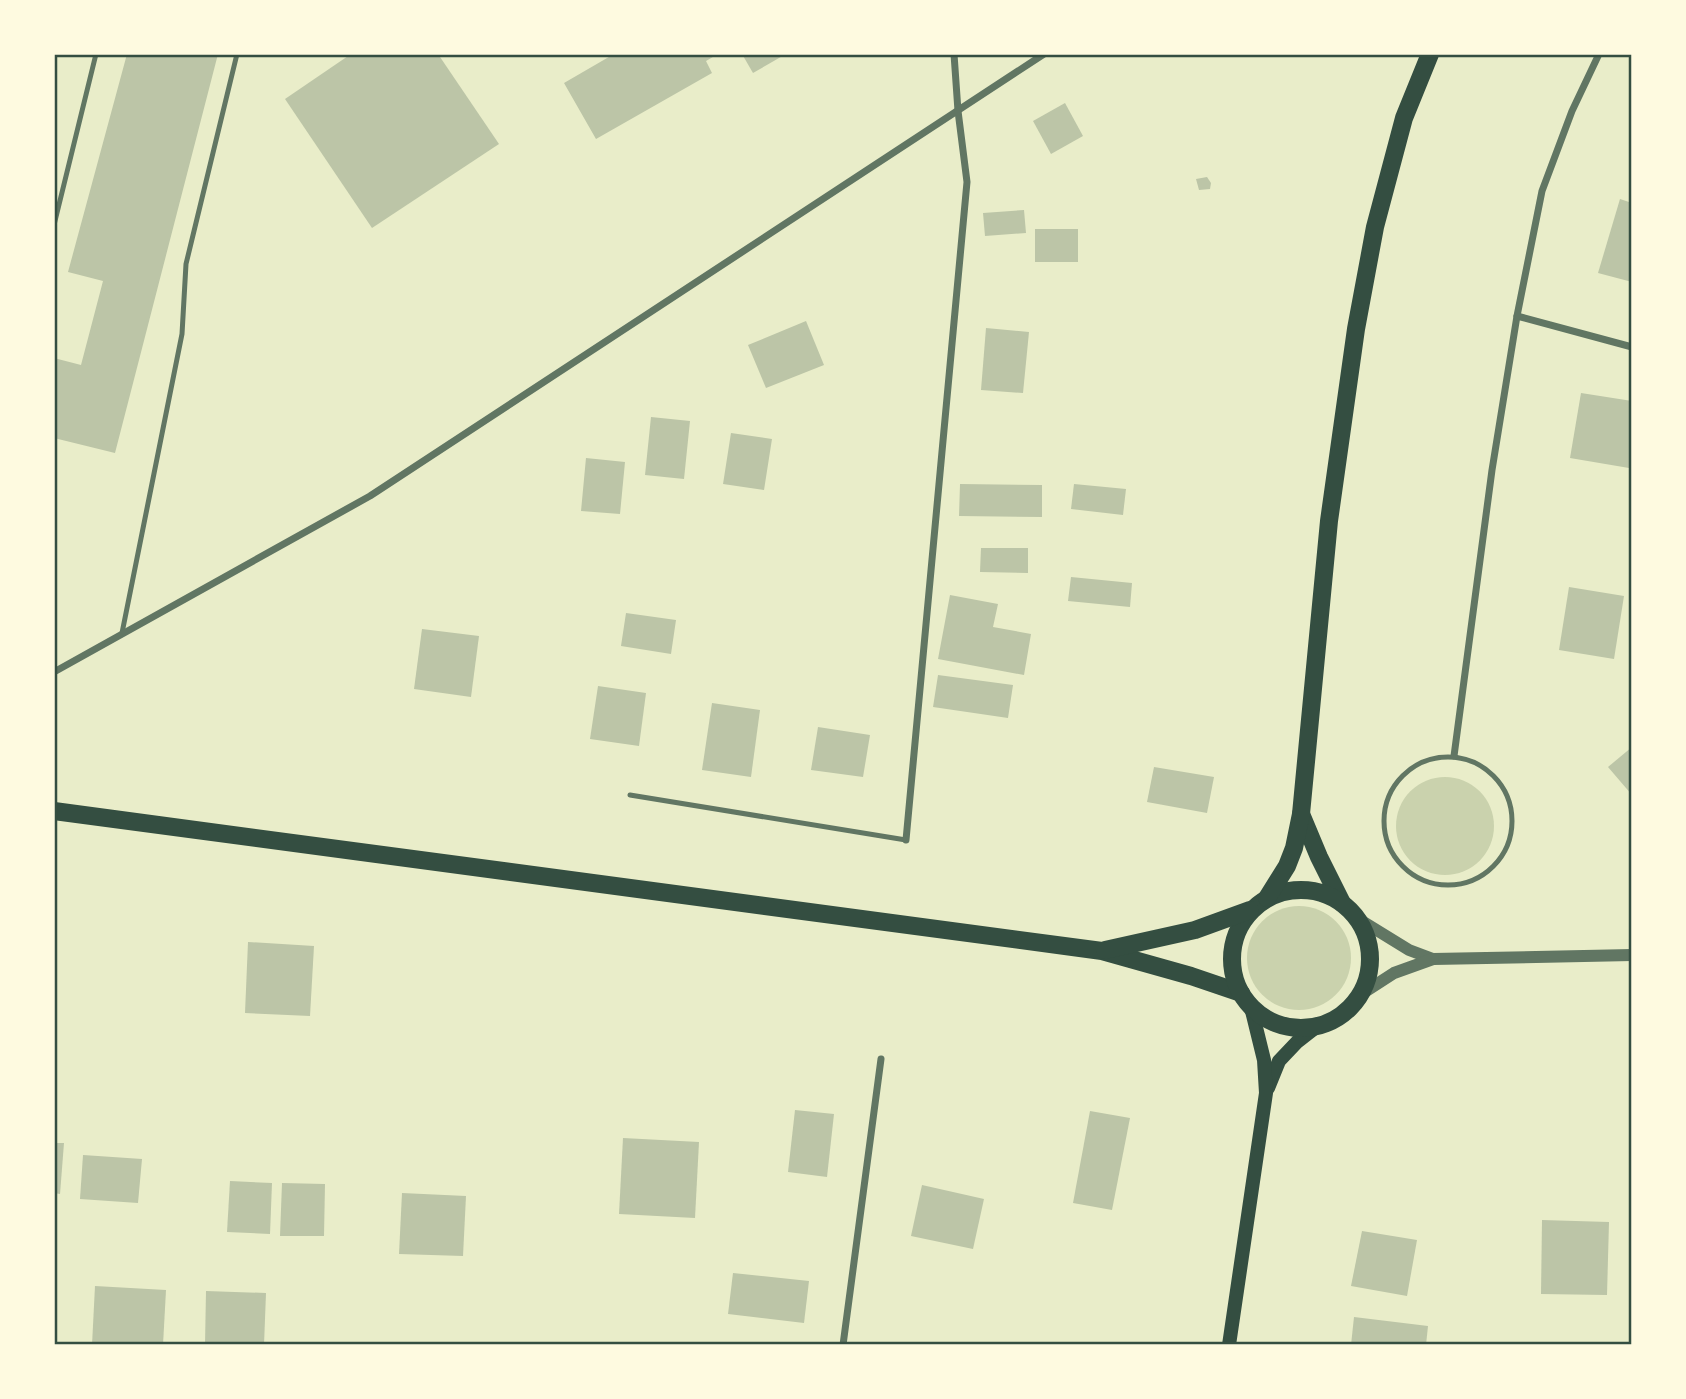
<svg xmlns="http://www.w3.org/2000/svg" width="1686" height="1399" viewBox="0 0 1686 1399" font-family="'IBM Plex Sans',sans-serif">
  <rect width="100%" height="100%" fill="#e9edc9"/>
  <g fill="#cad2ad">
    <circle cx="1445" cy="826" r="49"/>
    <circle cx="1299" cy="958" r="52"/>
  </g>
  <g fill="#bcc5a7">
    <path d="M 127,54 L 218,54 L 115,453 L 54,438 L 54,358 L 81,365 L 103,281 L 68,272 Z"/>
    <path d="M 351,54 L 438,54 L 499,144 L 372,228 L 285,99 Z"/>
    <path d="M 614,54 L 718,54 L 706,61 L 712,73 L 596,139 L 564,83 Z"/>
    <path d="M 742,54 L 786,54 L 753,73 Z"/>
    <path d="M 1065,103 L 1083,136 L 1051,154 L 1033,121 Z"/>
    <path d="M 1207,177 L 1211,183 L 1210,189 L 1199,190 L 1196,179 Z"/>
    <path d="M 1620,199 L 1632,203 L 1632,282 L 1598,273 Z"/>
    <path d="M 1024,210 L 1026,233 L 985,236 L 983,213 Z"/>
    <rect x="1035" y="229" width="43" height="33"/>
    <path d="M 806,321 L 824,365 L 766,388 L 748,345 Z"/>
    <path d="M 986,328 L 1029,332 L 1023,393 L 981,390 Z"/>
    <path d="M 1581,393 L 1632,401 L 1632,453 L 1629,468 L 1570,458 Z"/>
    <path d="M 651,417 L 690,421 L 684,479 L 645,475 Z"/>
    <path d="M 731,433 L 772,439 L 764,490 L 723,484 Z"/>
    <path d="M 586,458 L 625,462 L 620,514 L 581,511 Z"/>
    <path d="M 960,484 L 1042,485 L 1042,517 L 959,516 Z"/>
    <path d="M 1074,484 L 1126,489 L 1123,515 L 1071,509 Z"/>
    <path d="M 981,548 L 1028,548 L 1028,573 L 980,572 Z"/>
    <path d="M 1071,577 L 1132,583 L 1130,607 L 1068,601 Z"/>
    <path d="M 1569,587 L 1624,596 L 1614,659 L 1559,650 Z"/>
    <path d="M 950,595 L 998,604 L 993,627 L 1031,634 L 1024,675 L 938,659 Z"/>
    <path d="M 626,613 L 676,620 L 671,654 L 621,646 Z"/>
    <path d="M 422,629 L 479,636 L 471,697 L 414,689 Z"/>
    <path d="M 938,675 L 1013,685 L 1008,718 L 933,707 Z"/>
    <path d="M 598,686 L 646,693 L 639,746 L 590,739 Z"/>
    <path d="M 712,703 L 760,710 L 751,777 L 702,770 Z"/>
    <path d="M 818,727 L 870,735 L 863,777 L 811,770 Z"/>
    <path d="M 1632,747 L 1632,795 L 1608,767 Z"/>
    <path d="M 1154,767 L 1214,777 L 1207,813 L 1147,802 Z"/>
    <path d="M 248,942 L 314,946 L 310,1016 L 245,1013 Z"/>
    <path d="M 795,1110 L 834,1114 L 827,1177 L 788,1172 Z"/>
    <path d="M 1090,1111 L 1130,1118 L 1112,1210 L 1073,1203 Z"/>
    <path d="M 623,1138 L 699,1142 L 695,1218 L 619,1214 Z"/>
    <path d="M 54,1143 L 64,1143 L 60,1194 L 54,1193 Z"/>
    <path d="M 83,1155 L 142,1159 L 138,1203 L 80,1199 Z"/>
    <path d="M 230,1181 L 272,1183 L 270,1234 L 227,1232 Z"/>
    <path d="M 282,1183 L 325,1184 L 324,1236 L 280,1236 Z"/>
    <path d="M 922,1185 L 984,1199 L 973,1249 L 911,1236 Z"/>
    <path d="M 402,1193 L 466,1196 L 463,1256 L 399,1254 Z"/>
    <path d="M 1542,1220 L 1609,1222 L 1607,1295 L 1541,1294 Z"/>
    <path d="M 1362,1231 L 1417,1240 L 1407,1296 L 1351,1286 Z"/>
    <path d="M 733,1273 L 809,1281 L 804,1323 L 728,1314 Z"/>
    <path d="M 95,1286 L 166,1290 L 163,1345 L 92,1345 Z"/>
    <path d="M 206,1291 L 266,1293 L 264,1345 L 205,1345 Z"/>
    <path d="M 1354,1317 L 1428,1326 L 1426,1345 L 1351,1345 Z"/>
  </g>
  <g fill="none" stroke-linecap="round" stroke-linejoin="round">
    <g stroke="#617663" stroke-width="5">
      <path d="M 54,225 L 96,54"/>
      <path d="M 122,633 L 182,334 L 186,264 L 237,54"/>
      <circle cx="1448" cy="821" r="64"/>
      <path d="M 630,795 L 906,840"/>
    </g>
    <g stroke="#617663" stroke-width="7">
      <path d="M 1517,316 L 1632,347"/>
      <path d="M 54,672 L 370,496 L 1044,54"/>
      <path d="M 1454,756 L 1492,470 L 1517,316 L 1542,191 L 1572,111 L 1599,54"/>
      <path d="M 906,840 L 967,182 L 958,111 L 954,54"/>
      <path d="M 843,1345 L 881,1059"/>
    </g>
    <g stroke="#617663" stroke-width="12">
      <path d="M 1357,918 L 1409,950 L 1433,959 L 1632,955"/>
      <path d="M 1360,995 L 1394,973 L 1433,959"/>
    </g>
    <g stroke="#344e41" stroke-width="14">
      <path d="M 1268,1088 L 1279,1061 L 1297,1042 L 1320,1024"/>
      <path d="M 1229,1345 L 1266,1093 L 1264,1060 L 1251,1007"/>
    </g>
    <g stroke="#344e41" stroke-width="18">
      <path d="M 54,811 L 1102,951 L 1191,976 L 1241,993"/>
      <path d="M 1301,814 L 1319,857 L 1342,903"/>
      <circle cx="1301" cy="959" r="69"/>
      <path d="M 1267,898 L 1287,866 L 1294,848 L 1301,814 L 1329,521 L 1356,329 L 1375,227 L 1404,118 L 1430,54"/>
      <path d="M 1105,950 L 1195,930 L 1250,910"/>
    </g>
  </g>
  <rect width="1686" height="1399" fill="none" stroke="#fefae0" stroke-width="112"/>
  <rect x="56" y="56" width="1574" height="1287" fill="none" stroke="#344e41" stroke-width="2.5"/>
</svg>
